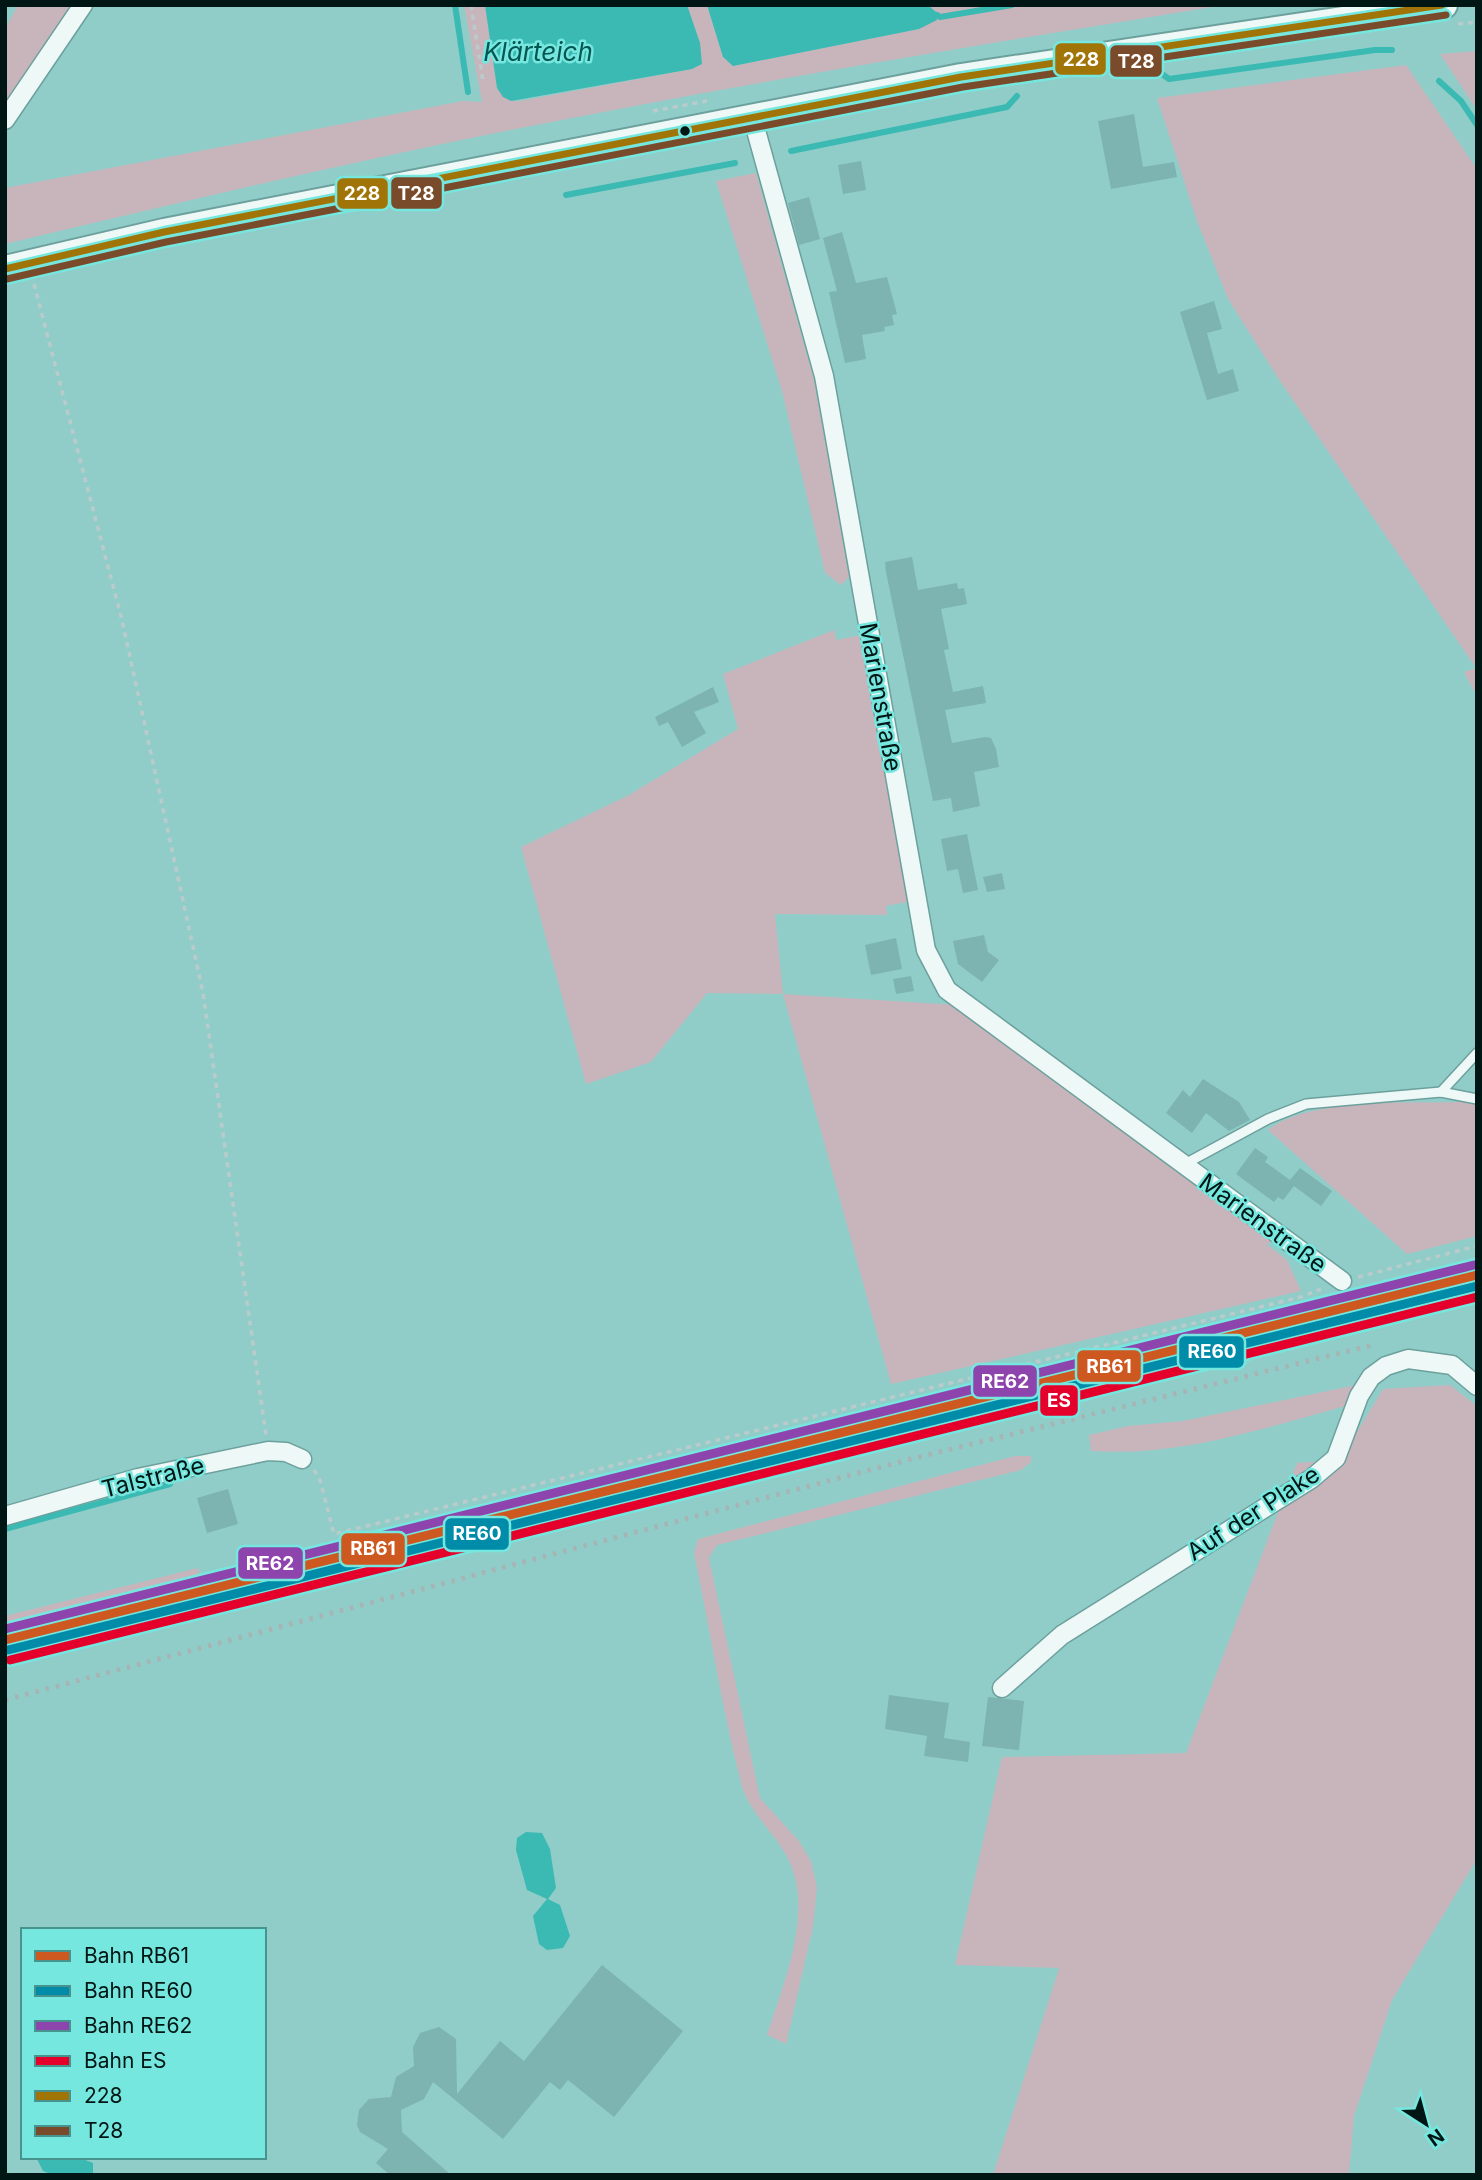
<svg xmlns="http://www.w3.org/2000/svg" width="1482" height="2180" viewBox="0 0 1482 2180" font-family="Inter,sans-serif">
  <rect width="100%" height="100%" fill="#90cdc9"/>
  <g fill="#c8b5bb">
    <path d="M 18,5 L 73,5 L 5,109 L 5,29 Z"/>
    <path d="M 464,5 L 485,5 L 497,88 L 511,101 L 520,101 L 692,69 L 700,43 L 687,5 L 707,5 L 723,57 L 733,66 L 919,29 L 931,10 L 928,5 L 1225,5 C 984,44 744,83 505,131 C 338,165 171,204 5,244 L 5,188 L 463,101 L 482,102 Z"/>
    <path d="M 1477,51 L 1477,110 L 1440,54 Z"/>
    <path d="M 1406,65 L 1477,169 L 1477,697 L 1464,672 L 1476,668 L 1280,381 L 1228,299 L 1197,221 L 1157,98 Z"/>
    <path d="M 756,173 L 814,380 L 849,577 L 841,585 L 825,573 L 782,391 L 716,181 Z"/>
    <path d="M 834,630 L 836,640 L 862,635 L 912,901 L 886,906 L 887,915 L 775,914 L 783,994 L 957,1005 L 1278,1241 L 1266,1244 L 1287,1260 L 1301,1291 L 891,1384 L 783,994 L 707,993 L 651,1062 L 586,1084 L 521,847 L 629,795 L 738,729 L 723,674 Z"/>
    <path d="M 1465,1102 L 1477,1104 L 1477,1236 L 1407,1254 L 1268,1130 C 1307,1097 1415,1103 1465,1102 Z"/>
    <path d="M 1356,1385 L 1349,1405 C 1265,1428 1178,1457 1091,1451 L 1089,1435 L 1128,1426 L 1183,1421 Z"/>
    <path d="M 1450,1385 L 1477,1406 L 1477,1859 L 1392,2000 L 1354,2116 L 1349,2175 L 993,2175 L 1059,1968 L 955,1965 L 1002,1757 L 1186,1753 L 1297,1463 L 1340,1460 L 1383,1389 Z"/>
    <path d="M 1015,1456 L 1031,1456 L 1031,1462 L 1021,1470 L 717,1545 L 709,1558 L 760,1798 L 799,1841 L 811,1861 L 817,1887 L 813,1927 L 786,2044 L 767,2035 C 784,1982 816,1908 786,1855 C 773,1831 748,1811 741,1783 C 722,1708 710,1630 694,1553 L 698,1539 Z"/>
    <path d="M 198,1568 L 201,1580 L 5,1629 L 5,1616 Z"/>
  </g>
  <g fill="#3bb9b3">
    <path d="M 485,5 L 687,5 L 700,43 L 702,64 L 692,69 L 511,101 L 503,97 L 497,88 Z"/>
    <path d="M 707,5 L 928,5 L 936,12 L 937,20 L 919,29 L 733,66 L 723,57 Z"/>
    <path d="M 526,1832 L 542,1833 L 550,1849 L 556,1888 L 548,1899 L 560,1905 L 570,1936 L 563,1948 L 547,1950 L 539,1944 L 533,1916 L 547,1899 L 527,1890 L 516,1850 L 517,1838 Z"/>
    <path d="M 36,2157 L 78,2157 L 93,2163 L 93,2175 L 53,2175 L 43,2171 Z"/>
  </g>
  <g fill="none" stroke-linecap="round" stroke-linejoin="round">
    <g stroke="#3bb9b3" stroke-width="6">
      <path d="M 455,5 L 468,92"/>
      <path d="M 937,15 L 940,17 L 1012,5"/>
      <path d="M 1162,74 L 1169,79 L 1375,50 L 1392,50"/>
      <path d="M 1439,81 L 1461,101 L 1477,125"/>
      <path d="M 791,151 L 1007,107 L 1017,96"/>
      <path d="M 566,195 L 735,163"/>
      <path d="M 5,1529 L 170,1484"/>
    </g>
  </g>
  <g fill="#7db3b0">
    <path d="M 1134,114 L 1143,167 L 1174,162 L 1177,177 L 1111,189 L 1098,121 Z"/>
    <path d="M 861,161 L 866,190 L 843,194 L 838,165 Z"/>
    <path d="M 809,197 L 820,239 L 799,245 L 788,203 Z"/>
    <path d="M 842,232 L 856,283 L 887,277 L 897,314 L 892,315 L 894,325 L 884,327 L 885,331 L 862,335 L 866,359 L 845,363 L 829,292 L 837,291 L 823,238 Z"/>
    <path d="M 1214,301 L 1222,329 L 1207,333 L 1218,374 L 1233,369 L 1239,391 L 1207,400 L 1180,312 Z"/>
    <path d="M 912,557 L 918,590 L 957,583 L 958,589 L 964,588 L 967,604 L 941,609 L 949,649 L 944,650 L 953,692 L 983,686 L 986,703 L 945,710 L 952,743 L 985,737 L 991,738 L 996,749 L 999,767 L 974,772 L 980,806 L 953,812 L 951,798 L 933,801 L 886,572 L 885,562 Z"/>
    <path d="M 713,687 L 719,702 L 694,712 L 706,733 L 682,747 L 668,722 L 659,726 L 655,717 Z"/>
    <path d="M 967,834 L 978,890 L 963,893 L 958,869 L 947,871 L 941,839 Z"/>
    <path d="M 1002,873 L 1005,889 L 987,892 L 983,877 Z"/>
    <path d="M 984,935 L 988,952 L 999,960 L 982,982 L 958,964 L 953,941 Z"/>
    <path d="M 896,938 L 902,969 L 871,975 L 865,945 Z"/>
    <path d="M 911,976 L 914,991 L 896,994 L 893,979 Z"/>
    <path d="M 1203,1079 L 1239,1102 L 1250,1120 L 1229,1131 L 1206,1113 L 1192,1133 L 1166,1113 L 1183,1090 L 1190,1097 Z"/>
    <path d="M 1255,1148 L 1268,1157 L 1265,1162 L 1290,1180 L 1300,1168 L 1332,1191 L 1321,1206 L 1294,1186 L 1283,1200 L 1278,1197 L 1274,1202 L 1236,1174 Z"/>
    <path d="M 228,1489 L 238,1524 L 207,1533 L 197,1498 Z"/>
    <path d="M 889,1695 L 949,1703 L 944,1738 L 970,1742 L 968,1762 L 924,1756 L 927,1736 L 885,1729 Z"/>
    <path d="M 988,1697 L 1024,1701 L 1019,1750 L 982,1746 Z"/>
    <path d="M 602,1965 L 683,2031 L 614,2117 L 568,2080 L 560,2090 L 550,2082 L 503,2139 L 433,2082 L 424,2099 L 401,2110 L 402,2132 L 451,2175 L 390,2175 L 376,2163 L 388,2149 L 360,2132 L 357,2125 L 359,2110 L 369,2099 L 391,2097 L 396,2077 L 414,2066 L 413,2047 L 420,2033 L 439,2027 L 456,2039 L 457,2094 L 500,2041 L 524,2061 Z"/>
  </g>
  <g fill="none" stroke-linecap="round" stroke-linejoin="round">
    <g stroke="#6ca09d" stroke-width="12">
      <g id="lane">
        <path d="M 1441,1092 L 1477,1053"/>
        <path d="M 1183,1165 L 1268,1119 L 1306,1104 L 1441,1092 L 1477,1099"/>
      </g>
    </g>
    <g stroke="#6ca09d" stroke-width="21">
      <g id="street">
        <path d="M 752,116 L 824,376 L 926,950 L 947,990 L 1342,1281"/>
        <path d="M 5,120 L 83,5"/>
        <path d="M 5,1516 L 138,1478 L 268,1451 L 286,1452 L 302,1459"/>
        <path d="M 1002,1688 L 1062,1635 L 1311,1479 L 1336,1458 L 1359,1396 L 1371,1377 L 1386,1366 L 1408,1359 L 1452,1365 L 1477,1386"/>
      </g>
    </g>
    <g stroke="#6ca09d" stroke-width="30">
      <path id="secondary" d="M 5,269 L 164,232 L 961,77 L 1444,5"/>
    </g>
    <g stroke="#b9cbca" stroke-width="3.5" stroke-dasharray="5 5" stroke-linecap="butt">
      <path d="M 471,5 L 483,81"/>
      <path d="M 1458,24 L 1477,22"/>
      <path d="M 653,111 L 707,101"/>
      <path d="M 34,284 L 122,620 L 203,993 L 266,1435"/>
      <path d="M 1358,1277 L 1477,1246"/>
      <path d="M 314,1470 L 320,1480 L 334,1534 L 1301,1297 L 1321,1289"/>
    </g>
    <use href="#lane" stroke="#eef8f7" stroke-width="9"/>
    <use href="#street" stroke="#eef8f7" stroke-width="18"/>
    <use href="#secondary" stroke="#eef8f7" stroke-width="26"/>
    <path stroke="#a6b4b3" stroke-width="5" stroke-dasharray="3.5 7" stroke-linecap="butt" d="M 5,1700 L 911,1459 L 1373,1345"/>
    <g stroke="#76e7df" stroke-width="12">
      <path id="bus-1" d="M 5,269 L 164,232 L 961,77 L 1442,5"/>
    </g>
    <g stroke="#76e7df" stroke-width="12">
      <path id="bus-2" d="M 7,279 L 166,242 L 963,87 L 1446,15"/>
    </g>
    <use href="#bus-1" stroke="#a17407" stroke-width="7"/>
    <use href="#bus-2" stroke="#7a4b2a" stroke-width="7"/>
    <g stroke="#76e7df" stroke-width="14">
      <path id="rail-1" d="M 5,1640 L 1477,1275"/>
    </g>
    <g stroke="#76e7df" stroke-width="14">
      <path id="rail-2" d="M 8,1650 L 1477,1286"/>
    </g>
    <g stroke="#76e7df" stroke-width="14">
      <path id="rail-3" d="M 5,1629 L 1474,1265"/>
    </g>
    <g stroke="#76e7df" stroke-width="14">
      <path id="rail-4" d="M 10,1660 L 1477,1297"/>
    </g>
    <use href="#rail-1" stroke="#ce5920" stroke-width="9"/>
    <use href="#rail-2" stroke="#008ca9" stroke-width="9"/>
    <use href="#rail-3" stroke="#8e44ad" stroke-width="9"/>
    <use href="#rail-4" stroke="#e4002b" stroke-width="9"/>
  </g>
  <circle fill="#001614" stroke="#76e7df" stroke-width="2.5" cx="685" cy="131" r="6"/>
  <g text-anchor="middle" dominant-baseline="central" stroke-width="5" stroke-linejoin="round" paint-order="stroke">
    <g font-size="24" fill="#001614" stroke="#76e7df">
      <text transform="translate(881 697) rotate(80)">Marienstraße</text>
      <text transform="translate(1263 1223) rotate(36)">Marienstraße</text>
      <text transform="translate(153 1477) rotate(-14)">Talstraße</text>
      <text transform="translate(1253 1513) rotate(-33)">Auf der Plake</text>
    </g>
    <g font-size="26" font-style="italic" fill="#045652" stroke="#76e7df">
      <text x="538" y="51">Klärteich</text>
    </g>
  </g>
  <g stroke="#76e7df" stroke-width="2.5">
    <rect x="1054" y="42" width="53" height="34" rx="7" fill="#a17407"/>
    <rect x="1109" y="44" width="54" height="34" rx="7" fill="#7a4b2a"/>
    <rect x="390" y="176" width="53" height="34" rx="7" fill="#7a4b2a"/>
    <rect x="336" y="177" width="53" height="33" rx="7" fill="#a17407"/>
    <rect x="1178" y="1335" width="67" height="34" rx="7" fill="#008ca9"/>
    <rect x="1076" y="1349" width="66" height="34" rx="7" fill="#ce5920"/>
    <rect x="972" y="1364" width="66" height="34" rx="7" fill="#8e44ad"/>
    <rect x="1039" y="1384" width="40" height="33" rx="7" fill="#e4002b"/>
    <rect x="444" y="1517" width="66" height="34" rx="7" fill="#008ca9"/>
    <rect x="340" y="1532" width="66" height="34" rx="7" fill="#ce5920"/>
    <rect x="237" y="1546" width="67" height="34" rx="7" fill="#8e44ad"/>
  </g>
  <g font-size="19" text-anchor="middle" font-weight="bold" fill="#fff">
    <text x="1081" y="66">228</text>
    <text x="1136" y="68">T28</text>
    <text x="416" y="200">T28</text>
    <text x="362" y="200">228</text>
    <text x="1212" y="1358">RE60</text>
    <text x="1109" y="1373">RB61</text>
    <text x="1005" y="1388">RE62</text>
    <text x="1059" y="1407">ES</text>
    <text x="477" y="1540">RE60</text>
    <text x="373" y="1555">RB61</text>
    <text x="270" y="1570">RE62</text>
  </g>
  <rect width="1482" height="2180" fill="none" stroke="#001614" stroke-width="14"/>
  <rect x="21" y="1928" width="245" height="231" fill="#76e7df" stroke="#47938e" stroke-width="2"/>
  <rect x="35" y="1951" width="35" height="10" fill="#ce5920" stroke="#47938e" stroke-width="2"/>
  <text x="84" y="1963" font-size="21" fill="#001614">Bahn RB61</text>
  <rect x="35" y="1986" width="35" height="10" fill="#008ca9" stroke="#47938e" stroke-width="2"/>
  <text x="84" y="1998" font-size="21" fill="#001614">Bahn RE60</text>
  <rect x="35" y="2021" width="35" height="10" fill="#8e44ad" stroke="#47938e" stroke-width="2"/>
  <text x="84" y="2033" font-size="21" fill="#001614">Bahn RE62</text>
  <rect x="35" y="2056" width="35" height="10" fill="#e4002b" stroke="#47938e" stroke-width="2"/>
  <text x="84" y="2068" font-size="21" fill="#001614">Bahn ES</text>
  <rect x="35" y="2091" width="35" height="10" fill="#a17407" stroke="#47938e" stroke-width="2"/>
  <text x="84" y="2103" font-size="21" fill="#001614">228</text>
  <rect x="35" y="2126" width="35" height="10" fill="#7a4b2a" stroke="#47938e" stroke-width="2"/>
  <text x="84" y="2138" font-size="21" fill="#001614">T28</text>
  <g transform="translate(1426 2124) rotate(144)" stroke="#76e7df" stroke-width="5" paint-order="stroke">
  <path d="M0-5L12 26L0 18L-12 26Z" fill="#001614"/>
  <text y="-10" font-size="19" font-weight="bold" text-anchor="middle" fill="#001614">N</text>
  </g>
</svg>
